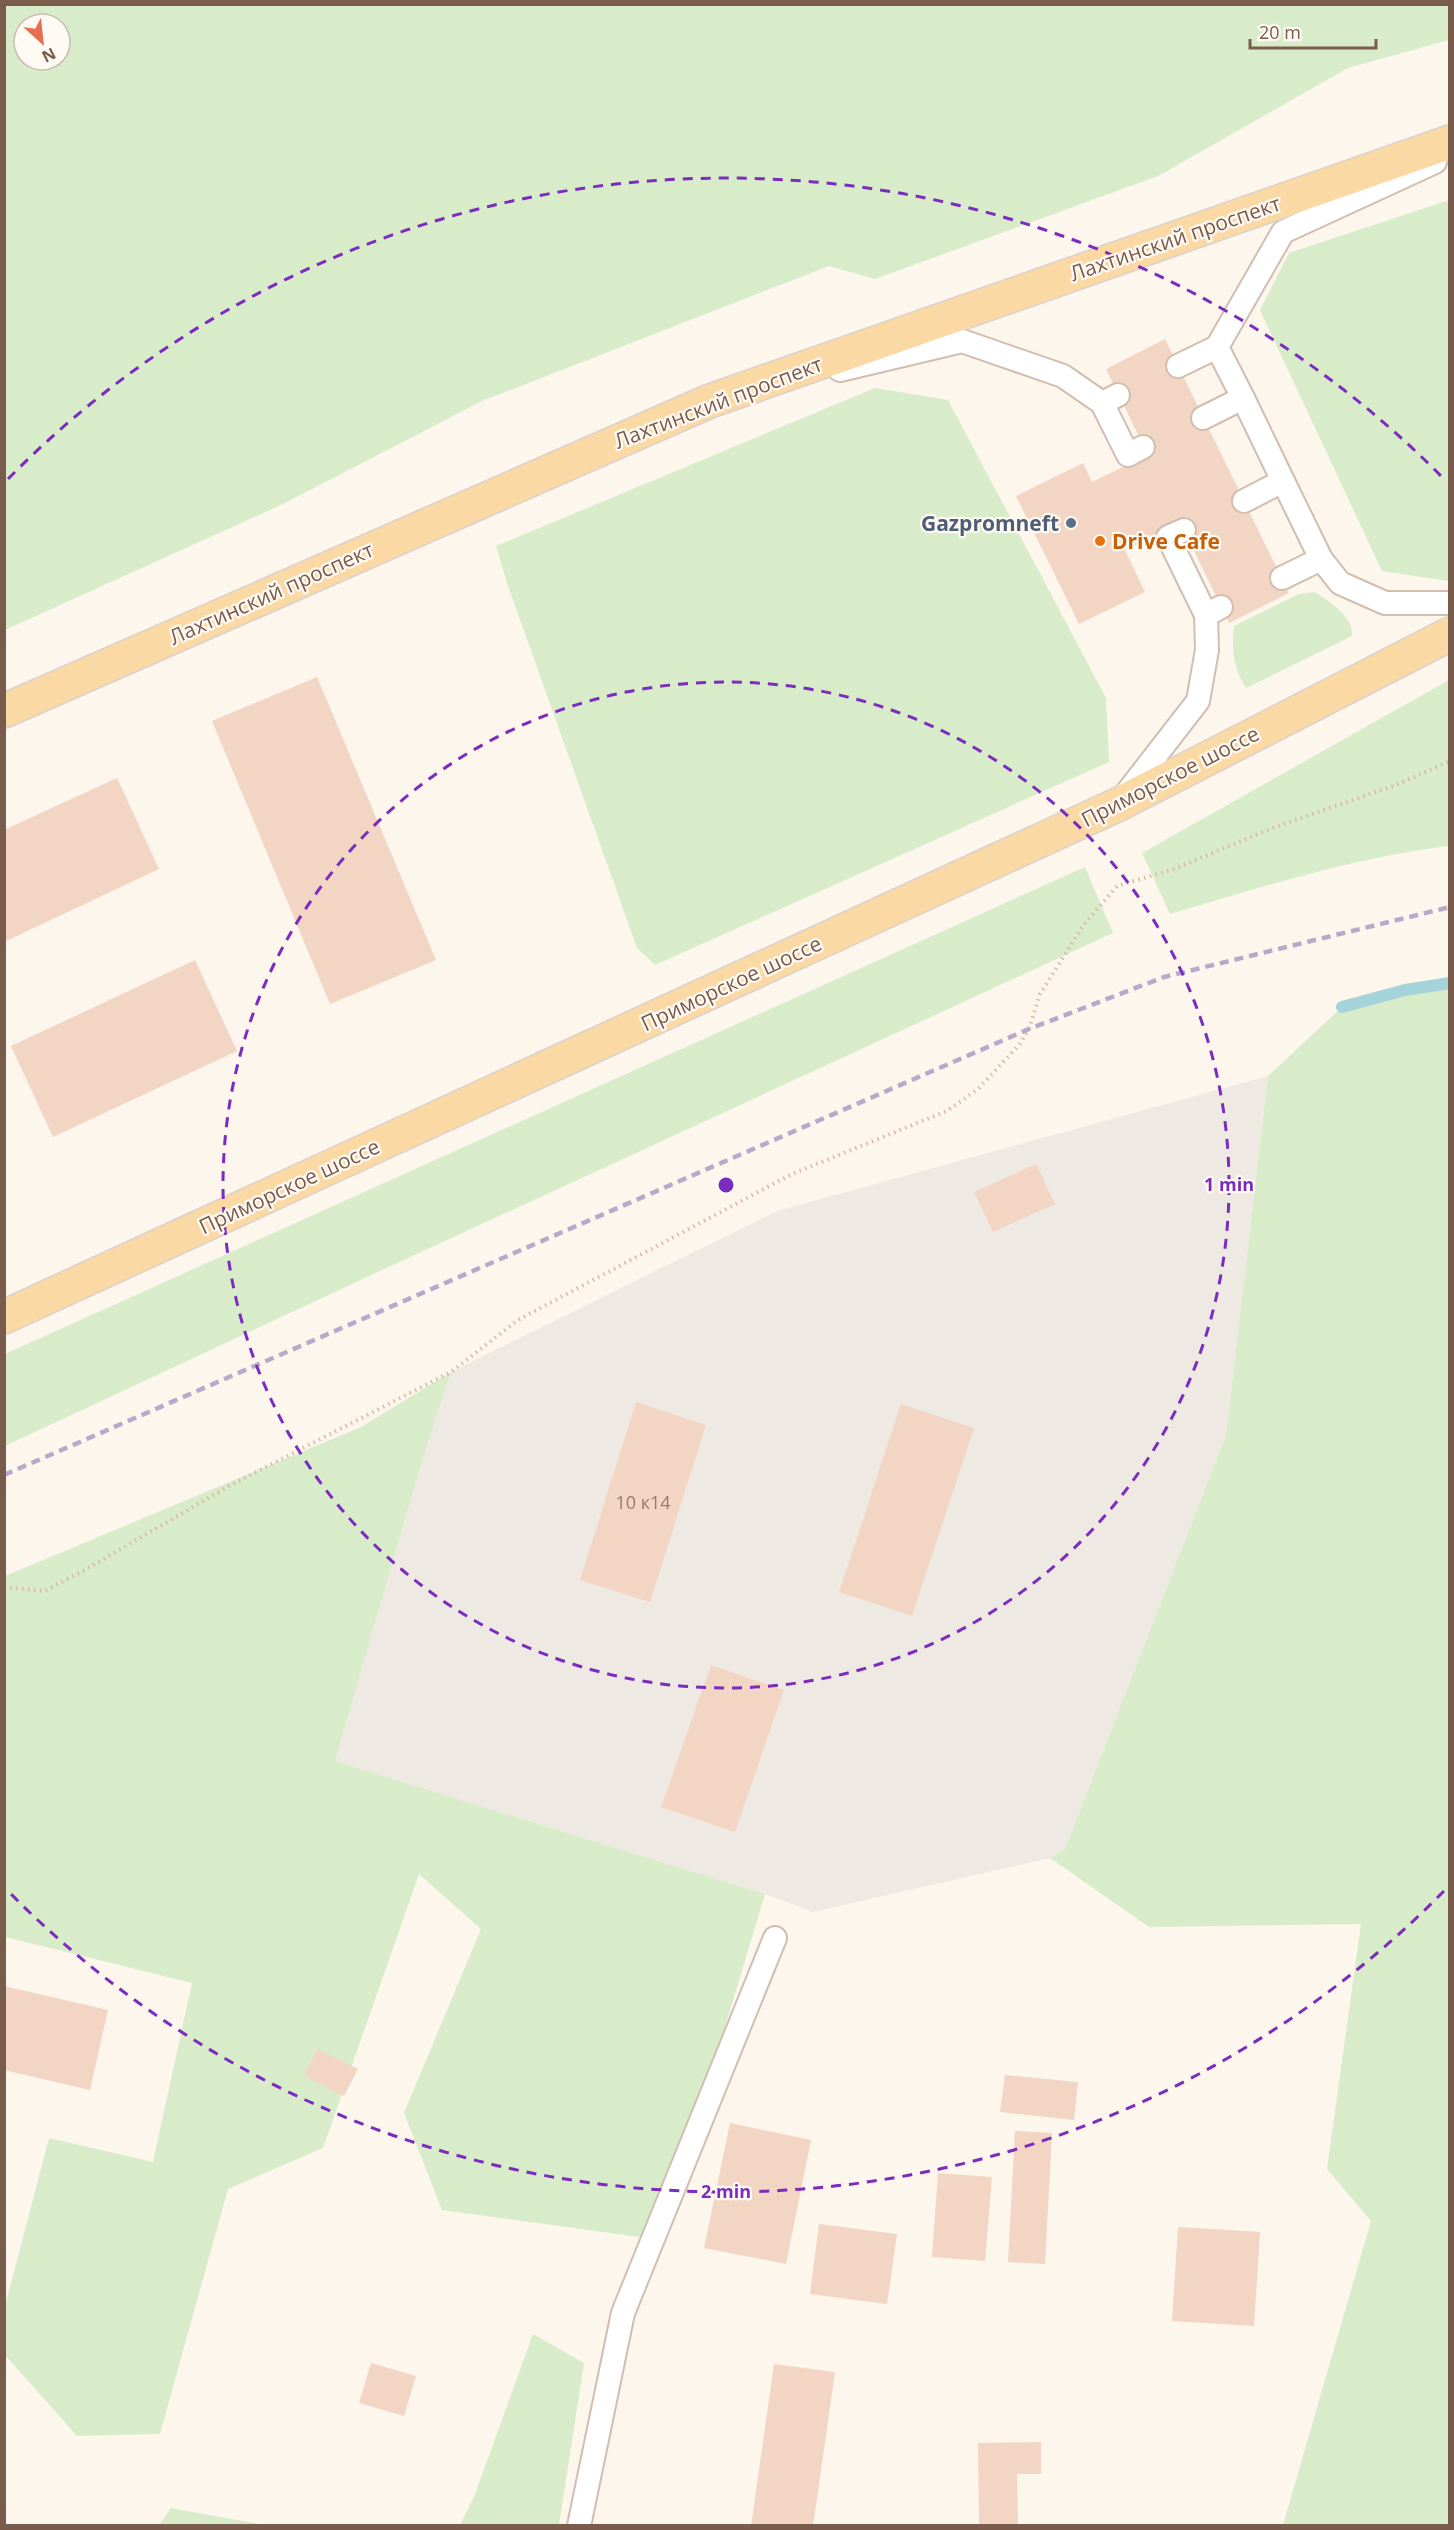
<svg xmlns="http://www.w3.org/2000/svg" width="1454" height="2530" viewBox="0 0 1454 2530" font-family="'Open Sans',sans-serif">
  <rect width="100%" height="100%" fill="#fdf6ec"/>
  <path fill="#efe9e4" d="M 1268,1076 L 1226,1435 L 1065,1849 L 1050,1858 L 813,1912 L 765,1894 L 335,1761 L 421,1464 L 451,1372 L 777,1211 Z"/>
  <g fill="#d8ecc9" fill-rule="evenodd">
    <path d="M 1449,4 L 1449,40 L 1348,68 L 1158,176 L 875,279 L 829,266 L 482,401 L 283,504 L 5,630 L 5,5 ZM 24,24 L 60,24 L 60,60 L 24,60 Z"/>
    <path d="M 1449,200 L 1450,200 L 1449,581 L 1382,571 L 1260,310 L 1289,253 Z"/>
    <path d="M 875,388 L 948,400 L 1106,698 L 1109,762 L 655,965 L 637,948 L 507,583 L 496,546 Z"/>
    <path d="M 1315,592 C 1330,602 1354,617 1352,636 L 1246,688 C 1234,670 1231,648 1234,626 L 1299,594 Z"/>
    <path d="M 1449,680 L 1449,846 C 1354,857 1263,887 1170,914 L 1142,853 Z"/>
    <path d="M 1085,867 L 1113,933 L 382,1270 L 5,1446 L 5,1354 Z"/>
    <path d="M 1449,983 L 1449,2525 L 1283,2525 L 1371,2221 L 1327,2169 L 1361,1924 L 1149,1927 L 1050,1858 L 1065,1849 L 1226,1435 L 1268,1076 L 1342,1007 L 1405,990 Z"/>
    <path d="M 451,1372 L 421,1464 L 335,1761 L 765,1894 L 661,2240 L 442,2210 L 404,2113 L 481,1929 L 419,1874 L 323,2148 L 228,2189 L 160,2434 L 77,2436 L 5,2355 L 5,2306 L 49,2138 L 153,2162 L 192,1983 L 5,1937 L 5,1576 L 361,1427 Z"/>
    <path d="M 533,2334 L 584,2363 L 559,2525 L 460,2525 L 474,2497 Z"/>
    <path d="M 171,2508 L 264,2525 L 159,2525 Z"/>
  </g>
  <g fill="none" stroke-linecap="round" stroke-linejoin="round">
    <path stroke="#a5d3da" stroke-width="12" d="M 1342,1007 L 1405,990 L 1450,983"/>
  </g>
  <g fill="#f3d5c3">
    <path d="M 1165,339 L 1289,593 L 1229,623 L 1181,524 L 1125,550 L 1145,592 L 1079,624 L 1016,496 L 1083,463 L 1092,482 L 1148,455 L 1106,369 Z"/>
    <path d="M 317,677 L 436,960 L 330,1004 L 212,721 Z"/>
    <path d="M 117,778 L 159,869 L 4,942 L 4,830 Z"/>
    <path d="M 195,960 L 237,1051 L 53,1137 L 11,1046 Z"/>
    <path d="M 1036,1164 L 1055,1204 L 993,1232 L 974,1192 Z"/>
    <path d="M 636,1402 L 706,1425 L 650,1602 L 580,1580 Z"/>
    <path d="M 901,1404 L 974,1428 L 912,1616 L 839,1592 Z"/>
    <path d="M 711,1665 L 784,1690 L 735,1832 L 661,1807 Z"/>
    <path d="M 4,1986 L 108,2010 L 90,2090 L 4,2070 Z"/>
    <path d="M 317,2049 L 358,2069 L 344,2096 L 304,2076 Z"/>
    <path d="M 1005,2075 L 1078,2082 L 1074,2120 L 1000,2112 Z"/>
    <path d="M 730,2123 L 811,2140 L 786,2264 L 704,2248 Z"/>
    <path d="M 1015,2131 L 1052,2133 L 1045,2264 L 1008,2262 Z"/>
    <path d="M 938,2173 L 992,2177 L 985,2261 L 932,2257 Z"/>
    <path d="M 819,2224 L 897,2234 L 887,2304 L 810,2294 Z"/>
    <path d="M 1178,2227 L 1260,2232 L 1254,2326 L 1172,2321 Z"/>
    <path d="M 371,2363 L 416,2376 L 404,2416 L 359,2403 Z"/>
    <path d="M 774,2364 L 835,2372 L 813,2526 L 751,2526 Z"/>
    <path d="M 1041,2442 L 1041,2474 L 1017,2474 L 1018,2526 L 979,2526 L 978,2443 Z"/>
  </g>
  <g fill="none" stroke-linecap="round" stroke-linejoin="round">
    <g stroke="#d1beb0" stroke-width="26">
      <g id="service">
        <path d="M 1217,347 L 1283,232 L 1435,162"/>
        <path d="M 1178,366 L 1217,347 L 1243,398 L 1203,418"/>
        <path d="M 840,370 L 962,341 L 1063,376 L 1102,403"/>
        <path d="M 1118,395 L 1102,403 L 1128,455 L 1143,447"/>
        <path d="M 1243,398 L 1283,481"/>
        <path d="M 1244,501 L 1283,481 L 1321,559 L 1282,578"/>
        <path d="M 1184,530 L 1168,537 L 1206,615 L 1221,607"/>
        <path d="M 1321,559 L 1340,583 L 1385,603 L 1450,603"/>
        <path d="M 1122,799 L 1198,701 L 1207,650 L 1206,615"/>
        <path d="M 579,2526 L 623,2313 L 775,1938"/>
      </g>
    </g>
    <g stroke="#dad1cd" stroke-width="36">
      <g id="primary">
        <path d="M 4,711 L 710,401 L 1450,142"/>
        <path d="M 4,1317 L 1117,805 L 1450,634"/>
      </g>
    </g>
    <path stroke="#d9b8a5" stroke-width="4" stroke-dasharray="1.5 4.5" stroke-linecap="butt" d="M 4,1587 L 44,1591 L 83,1571 L 229,1486 L 451,1372 L 518,1320 L 792,1174 L 947,1111 L 978,1089 L 1019,1045 L 1029,1029 L 1040,994 L 1083,926 L 1117,886 L 1174,869 L 1275,827 L 1396,785 L 1450,761"/>
    <use href="#service" stroke="#fff" stroke-width="22"/>
    <use href="#primary" stroke="#fbd9a5" stroke-width="33"/>
    <path stroke="#b9a8c9" stroke-width="4.5" stroke-dasharray="9 6" stroke-linecap="butt" d="M 4,1475 L 1029,1029 L 1164,977 L 1450,907"/>
  </g>
  <g fill="none" stroke="#7b2cbf" stroke-width="3" stroke-dasharray="10 8">
    <circle cx="726" cy="1185" r="503"/>
    <path d="M1444 1891A1007 1007 0 0 1 8 1891M8 479A1007 1007 0 0 1 1444 479"/>
  </g>
  <circle fill="#5c6f8a" stroke="#fffaf3" stroke-width="2" cx="1071" cy="523" r="6"/>
  <circle fill="#e8710a" stroke="#fffaf3" stroke-width="2" cx="1100" cy="541" r="6"/>
  <g text-anchor="middle" dominant-baseline="central" stroke-width="4.5" stroke-linejoin="round" paint-order="stroke">
    <g font-size="18" fill="#987a6a">
      <text x="643" y="1502">10 к14</text>
    </g>
    <g font-size="21" fill="#7a5c4d" stroke="#fffaf3">
      <text transform="translate(1175 238) rotate(-19)">Лахтинский проспект</text>
      <text transform="translate(718 402) rotate(-21)">Лахтинский проспект</text>
      <text transform="translate(271 593) rotate(-24)">Лахтинский проспект</text>
      <text transform="translate(1170 776) rotate(-27)">Приморское шоссе</text>
      <text transform="translate(731 983) rotate(-25)">Приморское шоссе</text>
      <text transform="translate(289 1186) rotate(-25)">Приморское шоссе</text>
    </g>
    <g font-size="21" font-weight="bold" fill="#4e5e75" stroke="#fffaf3" text-anchor="end">
      <text x="1059" y="523">Gazpromneft</text>
    </g>
    <g font-size="21" font-weight="bold" fill="#c56008" stroke="#fffaf3" text-anchor="start">
      <text x="1112" y="541">Drive Cafe</text>
    </g>
  </g>
  <circle cx="726" cy="1185" r="9" fill="#7b2cbf" stroke="#fffaf3" stroke-width="3"/>
  <g font-size="18" text-anchor="middle" font-weight="bold" fill="#7b2cbf" stroke="#fffaf3" stroke-width="4.5" stroke-linejoin="round" paint-order="stroke">
    <text x="1229" y="1191">1 min</text>
    <text x="726" y="2198">2 min</text>
  </g>
  <rect width="1454" height="2530" fill="none" stroke="#7a5c4d" stroke-width="12"/>
  <g transform="translate(42 42) rotate(153)"><circle r="28" fill="#fffaf3" stroke="#cabbb1" stroke-width="1.5"/>
  <path d="M0-4.5L10 22L0 15L-10 22Z" fill="#e76f51"/>
  <text y="-9" font-size="16" font-weight="bold" text-anchor="middle" fill="#7a5c4d">N</text>
  </g>
  <path d="M1250 39v9h126v-9" fill="none" stroke="#7a5c4d" stroke-width="3"/>
  <text x="1259" y="39" font-size="18" fill="#7a5c4d" stroke="#fffaf3" stroke-width="4.5" paint-order="stroke">20 m</text>
</svg>
